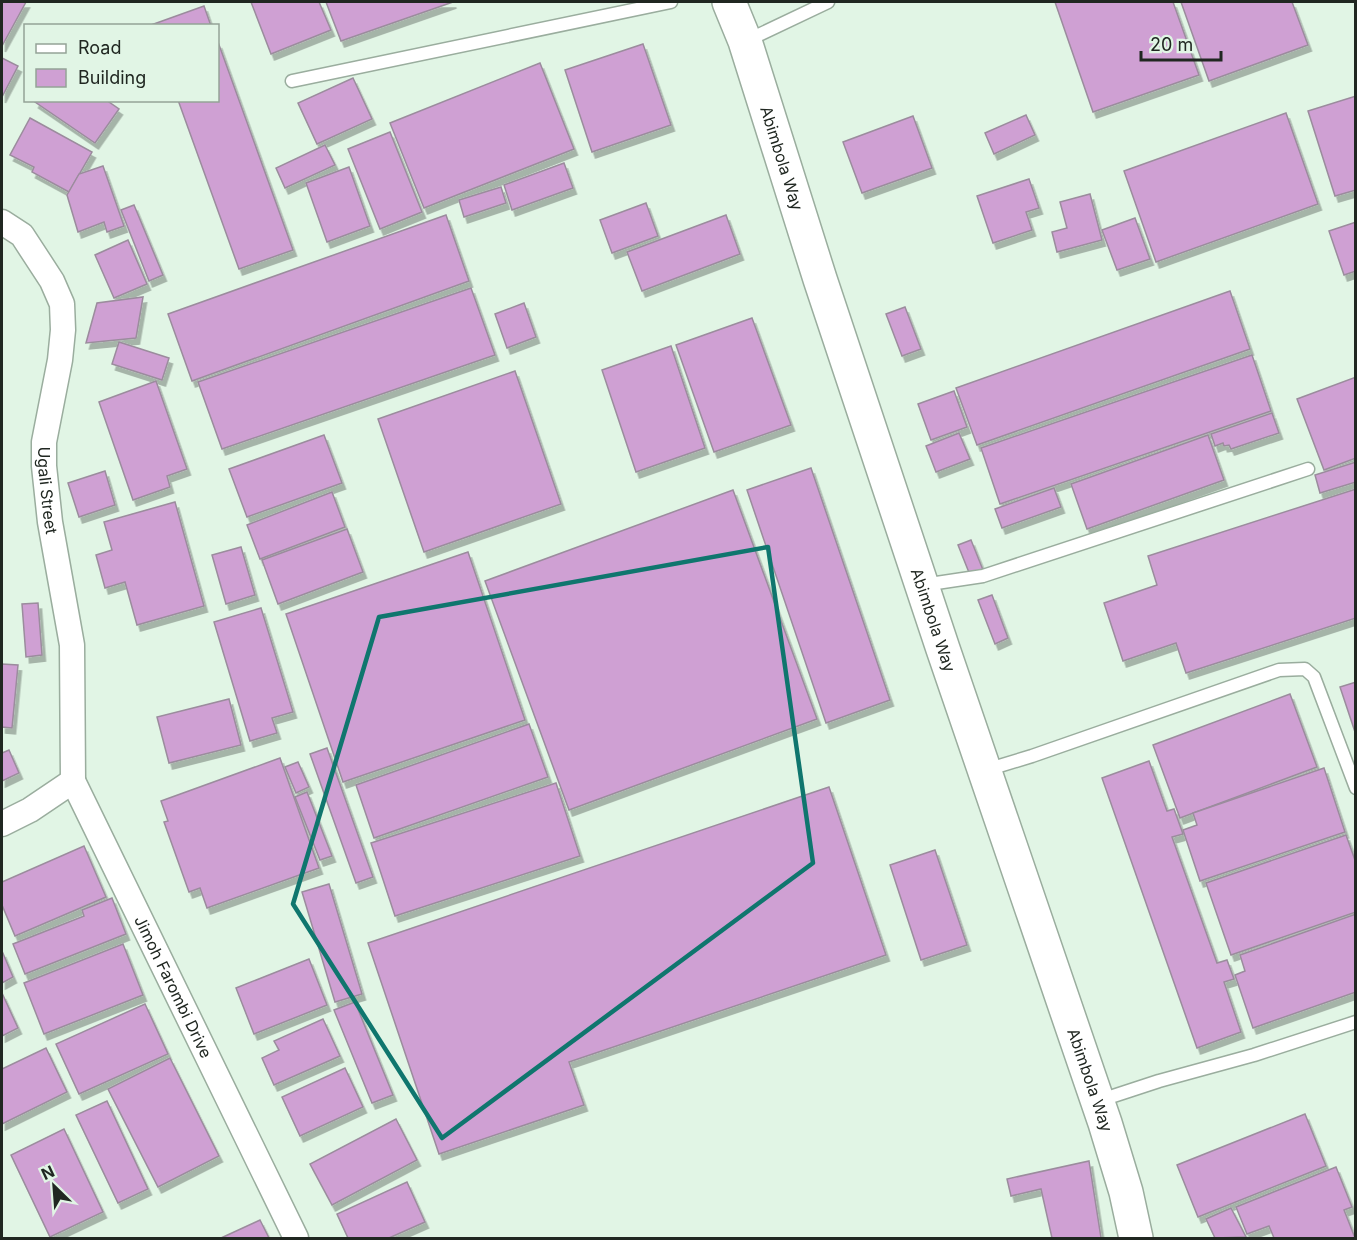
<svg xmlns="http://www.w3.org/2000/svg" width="1357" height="1240" viewBox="0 0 1357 1240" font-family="Inter,sans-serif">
  <defs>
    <filter id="shadow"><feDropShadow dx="3.5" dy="6" stdDeviation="0" flood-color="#0004"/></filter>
  </defs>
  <rect width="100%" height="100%" fill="#e1f5e5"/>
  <g fill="#cfa0d3" stroke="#9b8c9d" stroke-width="1.5" filter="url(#shadow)">
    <path d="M 2,2 L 26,2 L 2,46 Z"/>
    <path d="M 251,2 L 319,2 L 331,30 L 271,54 Z"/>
    <path d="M 326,2 L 453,2 L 341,41 Z"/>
    <path d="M 1055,2 L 1173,2 L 1199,75 L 1093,112 Z"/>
    <path d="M 1181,2 L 1292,2 L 1308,45 L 1209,81 Z"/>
    <path d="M 204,6 L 211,26 L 151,25 Z"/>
    <path d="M 218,42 L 293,250 L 239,269 L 178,100 L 218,100 Z"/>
    <path d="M 643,44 L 671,125 L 592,152 L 565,70 Z"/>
    <path d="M 2,58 L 18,66 L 2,97 Z"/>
    <path d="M 540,63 L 574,149 L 424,208 L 390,123 Z"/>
    <path d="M 353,78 L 372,119 L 317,144 L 298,103 Z"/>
    <path d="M 1356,96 L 1356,190 L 1335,196 L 1308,111 Z"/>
    <path d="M 36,100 L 106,100 L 119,109 L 95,143 L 35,102 Z"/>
    <path d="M 1286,113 L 1318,204 L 1156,262 L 1124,171 Z"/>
    <path d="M 1026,115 L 1035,135 L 994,154 L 985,133 Z"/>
    <path d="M 913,116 L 932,168 L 862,193 L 843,142 Z"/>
    <path d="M 30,118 L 92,152 L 69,192 L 32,172 L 34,167 L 10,155 Z"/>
    <path d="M 390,132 L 422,212 L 380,229 L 348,149 Z"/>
    <path d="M 325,145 L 335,165 L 285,188 L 276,168 Z"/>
    <path d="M 564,163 L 573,188 L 512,210 L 504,185 Z"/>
    <path d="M 103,166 L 124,226 L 107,232 L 104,222 L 78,232 L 67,195 L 79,174 Z"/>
    <path d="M 349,167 L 370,226 L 327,242 L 306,183 Z"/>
    <path d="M 1029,179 L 1039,208 L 1026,212 L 1032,230 L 993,243 L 977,196 Z"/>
    <path d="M 501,187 L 506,203 L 464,217 L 459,200 Z"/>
    <path d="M 1090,194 L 1102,240 L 1057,252 L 1052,232 L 1067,228 L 1060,202 Z"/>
    <path d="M 646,203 L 658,236 L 612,253 L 600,220 Z"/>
    <path d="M 134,205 L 163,275 L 149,281 L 121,210 Z"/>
    <path d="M 446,215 L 469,281 L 192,381 L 168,314 Z"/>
    <path d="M 726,215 L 740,254 L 642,291 L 627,252 Z"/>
    <path d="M 1135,218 L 1150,259 L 1117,270 L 1102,230 Z"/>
    <path d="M 1356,222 L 1356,271 L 1344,275 L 1329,231 Z"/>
    <path d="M 128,240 L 147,284 L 114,298 L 95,255 Z"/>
    <path d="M 471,288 L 495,355 L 222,449 L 198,382 Z"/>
    <path d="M 1230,291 L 1250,349 L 977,445 L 956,388 Z"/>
    <path d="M 143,297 L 136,338 L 86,343 L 97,303 Z"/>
    <path d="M 524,303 L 536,337 L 507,348 L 495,314 Z"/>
    <path d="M 905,307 L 921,349 L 902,356 L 886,314 Z"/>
    <path d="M 752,318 L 791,425 L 714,452 L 676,345 Z"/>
    <path d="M 119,342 L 169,358 L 162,380 L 112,364 Z"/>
    <path d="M 671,346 L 705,448 L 636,472 L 602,370 Z"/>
    <path d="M 1252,355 L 1271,411 L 1000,504 L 981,448 Z"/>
    <path d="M 515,371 L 561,504 L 424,552 L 378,419 Z"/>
    <path d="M 1356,377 L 1356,458 L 1324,470 L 1297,399 Z"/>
    <path d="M 156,381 L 187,469 L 167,476 L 170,487 L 133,500 L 99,402 Z"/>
    <path d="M 954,391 L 967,427 L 931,440 L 918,404 Z"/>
    <path d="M 1272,413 L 1279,433 L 1231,449 L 1229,445 L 1224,446 L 1223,443 L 1215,446 L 1211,434 Z"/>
    <path d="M 959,433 L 970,459 L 936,472 L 926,446 Z"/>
    <path d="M 324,435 L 342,483 L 247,517 L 229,469 Z"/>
    <path d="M 1208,435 L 1224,480 L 1087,529 L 1071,484 Z"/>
    <path d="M 1356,462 L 1356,482 L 1320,493 L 1315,475 Z"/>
    <path d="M 811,468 L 890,700 L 826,723 L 747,490 Z"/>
    <path d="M 105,471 L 115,505 L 79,517 L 68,483 Z"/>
    <path d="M 1054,488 L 1061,507 L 1002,528 L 995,509 Z"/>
    <path d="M 1356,489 L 1356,618 L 1186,673 L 1176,643 L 1123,661 L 1104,603 L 1157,585 L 1148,556 Z"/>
    <path d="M 733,490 L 817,719 L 569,810 L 485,581 Z"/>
    <path d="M 332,492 L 345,527 L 260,559 L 247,525 Z"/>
    <path d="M 175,502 L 204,606 L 137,625 L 125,582 L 105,588 L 96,555 L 112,550 L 104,522 Z"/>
    <path d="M 347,529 L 363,572 L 278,604 L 262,560 Z"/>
    <path d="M 971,540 L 983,570 L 970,575 L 958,545 Z"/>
    <path d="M 241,547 L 255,595 L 226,604 L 212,555 Z"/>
    <path d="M 468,552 L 525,720 L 343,782 L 286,614 Z"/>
    <path d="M 992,595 L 1008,638 L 995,644 L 978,600 Z"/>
    <path d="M 38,603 L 42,655 L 26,657 L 22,604 Z"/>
    <path d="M 261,608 L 293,712 L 272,718 L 277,733 L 250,741 L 214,622 Z"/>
    <path d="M 2,664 L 18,665 L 12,728 L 2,727 Z"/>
    <path d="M 1356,682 L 1356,735 L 1340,687 Z"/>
    <path d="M 1290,694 L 1317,767 L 1180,818 L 1153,745 Z"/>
    <path d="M 229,699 L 241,745 L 169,763 L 157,717 Z"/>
    <path d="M 529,724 L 548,777 L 374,838 L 356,785 Z"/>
    <path d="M 327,748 L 373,877 L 356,883 L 310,754 Z"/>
    <path d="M 9,750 L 19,773 L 2,781 L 2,753 Z"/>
    <path d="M 280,758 L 319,868 L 207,908 L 200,888 L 189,892 L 164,822 L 168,821 L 161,801 Z"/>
    <path d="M 1149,761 L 1167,811 L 1174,809 L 1183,834 L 1172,837 L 1217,963 L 1227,960 L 1234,979 L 1224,982 L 1241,1032 L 1197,1048 L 1102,778 Z"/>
    <path d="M 298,762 L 309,787 L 296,793 L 285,767 Z"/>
    <path d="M 1324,768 L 1345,832 L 1200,881 L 1183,830 L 1197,825 L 1193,813 Z"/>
    <path d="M 556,783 L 580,856 L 395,916 L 371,843 Z"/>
    <path d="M 829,787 L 886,955 L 569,1062 L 584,1105 L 439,1154 L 368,943 Z"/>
    <path d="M 307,792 L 332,856 L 320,860 L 295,797 Z"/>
    <path d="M 1346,835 L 1356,863 L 1356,912 L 1231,955 L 1206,883 Z"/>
    <path d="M 84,846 L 106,897 L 15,936 L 2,905 L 2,882 Z"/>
    <path d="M 935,850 L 967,945 L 921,960 L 890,865 Z"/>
    <path d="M 329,884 L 362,994 L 335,1002 L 302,892 Z"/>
    <path d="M 112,898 L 126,934 L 25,974 L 13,944 L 84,916 L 82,910 Z"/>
    <path d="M 1356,914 L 1356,992 L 1253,1028 L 1235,975 L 1245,971 L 1240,955 Z"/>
    <path d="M 123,944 L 143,995 L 44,1034 L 24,983 Z"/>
    <path d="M 2,951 L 13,977 L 2,983 Z"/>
    <path d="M 309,959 L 327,1005 L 254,1034 L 236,988 Z"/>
    <path d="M 2,993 L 18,1028 L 2,1036 Z"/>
    <path d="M 355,1002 L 393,1095 L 372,1103 L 334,1010 Z"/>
    <path d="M 145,1004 L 168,1054 L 79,1094 L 56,1044 Z"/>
    <path d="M 323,1019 L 340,1056 L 274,1085 L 262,1058 L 279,1050 L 274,1041 Z"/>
    <path d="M 46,1048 L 67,1092 L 2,1124 L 2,1069 Z"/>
    <path d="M 170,1058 L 219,1156 L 158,1187 L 108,1089 Z"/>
    <path d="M 345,1068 L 363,1107 L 300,1136 L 282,1097 Z"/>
    <path d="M 107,1101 L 148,1189 L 118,1203 L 76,1115 Z"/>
    <path d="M 1305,1114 L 1326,1166 L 1198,1217 L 1177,1165 Z"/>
    <path d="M 396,1119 L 417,1160 L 332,1205 L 310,1164 Z"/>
    <path d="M 64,1129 L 103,1212 L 50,1237 L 11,1155 Z"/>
    <path d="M 1089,1161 L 1101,1238 L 1052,1238 L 1041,1189 L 1011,1196 L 1007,1179 Z"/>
    <path d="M 1336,1167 L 1352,1207 L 1344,1210 L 1355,1238 L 1274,1238 L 1269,1226 L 1247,1234 L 1236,1207 Z"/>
    <path d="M 407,1182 L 425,1222 L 389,1238 L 348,1238 L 337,1214 Z"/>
    <path d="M 1231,1208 L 1246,1237 L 1215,1238 L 1206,1219 Z"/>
    <path d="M 260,1220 L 269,1238 L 221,1238 Z"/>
  </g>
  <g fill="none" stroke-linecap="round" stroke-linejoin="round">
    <g stroke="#9aad9e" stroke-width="15">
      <g id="lane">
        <path d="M 746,41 L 828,2"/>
        <path d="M 292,81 L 671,2"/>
        <path d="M 923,585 L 983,576 L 1308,469"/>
        <path d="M 986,770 L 1032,756 L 1279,670 L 1305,669 L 1314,677 L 1356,788"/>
        <path d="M 1098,1101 L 1159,1081 L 1254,1055 L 1356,1022"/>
      </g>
    </g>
    <g stroke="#9aad9e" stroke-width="27">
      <g id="street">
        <path id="s1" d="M 2,222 L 22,235 L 52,281 L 62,304 L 63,330 L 60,360 L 44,442 L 44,466 L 50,522 L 72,645 L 73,781"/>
        <path id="s2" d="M 2,824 L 30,810 L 73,781 L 296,1238"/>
      </g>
    </g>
    <g stroke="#9aad9e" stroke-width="36">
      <g id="secondary">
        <path id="s3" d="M 729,2 L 745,41 L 820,279 L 943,649 L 1105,1123 L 1126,1192 L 1136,1238"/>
      </g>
    </g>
    <use href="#lane" stroke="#fff" stroke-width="12"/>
    <use href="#street" stroke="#fff" stroke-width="24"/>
    <use href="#secondary" stroke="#fff" stroke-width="33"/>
  </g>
  <path fill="none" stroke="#0f766e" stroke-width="4.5" stroke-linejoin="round" d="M 768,547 L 813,863 L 442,1138 L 293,904 L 379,617 Z"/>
  <g text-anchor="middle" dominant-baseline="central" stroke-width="6" stroke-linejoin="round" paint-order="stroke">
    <g font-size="16" fill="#202721" stroke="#e1f5e5">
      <text stroke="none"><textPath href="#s3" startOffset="165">Abimbola Way</textPath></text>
      <text stroke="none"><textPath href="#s1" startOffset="292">Ugali Street</textPath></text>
      <text stroke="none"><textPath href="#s3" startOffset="651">Abimbola Way</textPath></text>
      <text stroke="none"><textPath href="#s2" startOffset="312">Jimoh Farombi Drive</textPath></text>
      <text stroke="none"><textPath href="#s3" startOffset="1137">Abimbola Way</textPath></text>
    </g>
  </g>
  <rect width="1357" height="1240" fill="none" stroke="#202721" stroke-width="6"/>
  <rect x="24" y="24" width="195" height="78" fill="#e1f5e5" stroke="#94a397" stroke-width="1.5"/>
  <rect x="36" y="44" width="30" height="9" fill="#ffffff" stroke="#94a397" stroke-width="1.5"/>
  <text x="78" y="54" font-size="18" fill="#202721">Road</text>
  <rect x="36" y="69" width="30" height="18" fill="#cfa0d3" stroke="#94a397" stroke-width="1.5"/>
  <text x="78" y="84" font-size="18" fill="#202721">Building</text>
  <g transform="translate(54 1186) rotate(335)" stroke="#e1f5e5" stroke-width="4.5" paint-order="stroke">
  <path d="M0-4.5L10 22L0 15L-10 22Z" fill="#202721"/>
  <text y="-9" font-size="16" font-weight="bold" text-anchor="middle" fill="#202721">N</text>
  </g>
  <path d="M1141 51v9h80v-9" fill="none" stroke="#202721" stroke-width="3"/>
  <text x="1150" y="51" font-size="18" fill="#202721" stroke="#e1f5e5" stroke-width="4.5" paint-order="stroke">20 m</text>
</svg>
